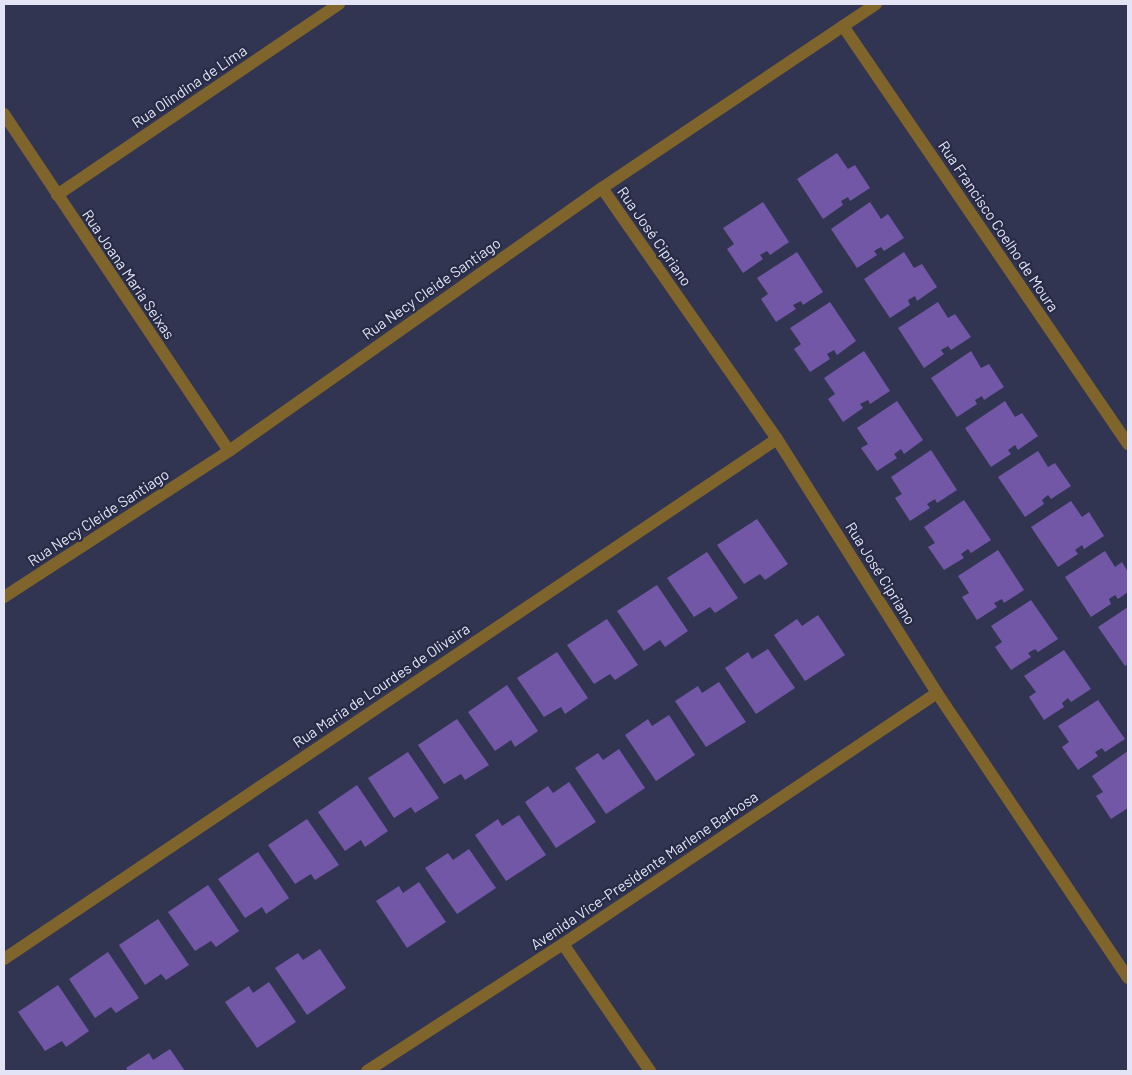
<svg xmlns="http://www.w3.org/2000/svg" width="1132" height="1075" viewBox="0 0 1132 1075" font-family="Barlow,sans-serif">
  <rect width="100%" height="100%" fill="#323551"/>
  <g fill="#7157a6">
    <path d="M 837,153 L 848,169 L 855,165 L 870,188 L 850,201 L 848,197 L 841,201 L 843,205 L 823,219 L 797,179 Z"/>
    <path d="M 763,202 L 789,242 L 770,255 L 767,251 L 760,255 L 763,259 L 743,273 L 727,249 L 734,244 L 723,228 Z"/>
    <path d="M 870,202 L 881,219 L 888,214 L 904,238 L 884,251 L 881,247 L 874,251 L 877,255 L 857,268 L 831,229 Z"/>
    <path d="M 797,252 L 823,292 L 803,305 L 801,301 L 793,305 L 796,309 L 776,322 L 761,299 L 768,294 L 757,278 Z"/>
    <path d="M 904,252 L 914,268 L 922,264 L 937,287 L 917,301 L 915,296 L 908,300 L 910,305 L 890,318 L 864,279 Z"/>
    <path d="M 830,302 L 856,341 L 837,355 L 834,350 L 827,354 L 830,359 L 810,372 L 794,349 L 801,344 L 790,328 Z"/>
    <path d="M 938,302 L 948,318 L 955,314 L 971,337 L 951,350 L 948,346 L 941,350 L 944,354 L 924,368 L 898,328 Z"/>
    <path d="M 864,351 L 890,391 L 870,404 L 868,400 L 860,404 L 863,408 L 843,422 L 828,399 L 835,394 L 824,378 Z"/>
    <path d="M 971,351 L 981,368 L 989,364 L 1004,387 L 984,400 L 982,396 L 975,400 L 977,404 L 957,417 L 931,378 Z"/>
    <path d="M 897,401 L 923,440 L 904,454 L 901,449 L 894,454 L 897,458 L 877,471 L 861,448 L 868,444 L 857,428 Z"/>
    <path d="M 1005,401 L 1015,417 L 1022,413 L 1038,436 L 1018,450 L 1015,445 L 1008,450 L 1011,454 L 991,467 L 965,428 Z"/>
    <path d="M 931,450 L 957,490 L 937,503 L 935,499 L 927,504 L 930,508 L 910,521 L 895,498 L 902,494 L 891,477 Z"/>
    <path d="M 1038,451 L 1048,467 L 1055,463 L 1071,486 L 1051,499 L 1048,495 L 1042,500 L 1044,504 L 1025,517 L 998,477 Z"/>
    <path d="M 964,500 L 991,540 L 971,553 L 968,549 L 961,554 L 964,558 L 944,570 L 928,547 L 935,543 L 924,527 Z"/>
    <path d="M 1071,501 L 1082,517 L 1089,512 L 1104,536 L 1084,549 L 1082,545 L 1075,550 L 1078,554 L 1058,567 L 1031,527 Z"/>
    <path d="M 757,519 L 788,564 L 765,580 L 760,574 L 744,584 L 717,545 Z"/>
    <path d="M 998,550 L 1024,590 L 1004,603 L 1002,599 L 994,603 L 997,607 L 977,620 L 962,597 L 969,593 L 958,576 Z"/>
    <path d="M 1105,551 L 1115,567 L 1122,562 L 1128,572 L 1128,592 L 1118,599 L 1115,595 L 1109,599 L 1111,604 L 1091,617 L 1065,577 Z"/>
    <path d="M 707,552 L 738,598 L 715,613 L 710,607 L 694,617 L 667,578 Z"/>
    <path d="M 657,585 L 688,631 L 665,647 L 660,640 L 644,651 L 617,611 Z"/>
    <path d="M 1031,600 L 1058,639 L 1038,652 L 1035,649 L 1028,653 L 1031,657 L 1011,670 L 995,647 L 1002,642 L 991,626 Z"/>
    <path d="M 1128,607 L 1128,664 L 1125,666 L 1098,627 Z"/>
    <path d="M 818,615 L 845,655 L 805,681 L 774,635 L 797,619 L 802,626 Z"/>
    <path d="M 607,619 L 638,665 L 615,680 L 610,674 L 594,684 L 567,645 Z"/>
    <path d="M 768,649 L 795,688 L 756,714 L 725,668 L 748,652 L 752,659 Z"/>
    <path d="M 1064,650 L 1091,689 L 1071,702 L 1068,698 L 1062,703 L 1064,707 L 1044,720 L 1029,697 L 1036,692 L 1024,676 Z"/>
    <path d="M 557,652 L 588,698 L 565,714 L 561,707 L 544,717 L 517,678 Z"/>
    <path d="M 719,682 L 746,722 L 706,747 L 675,701 L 698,686 L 702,693 Z"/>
    <path d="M 507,685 L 538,731 L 515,747 L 511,740 L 495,751 L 468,712 Z"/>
    <path d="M 1098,700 L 1125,739 L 1105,752 L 1102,748 L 1095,752 L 1098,756 L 1078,770 L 1062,747 L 1069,742 L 1058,726 Z"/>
    <path d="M 669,715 L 695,755 L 656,781 L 625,735 L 648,719 L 652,726 Z"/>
    <path d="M 457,719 L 489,765 L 465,780 L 461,774 L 444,784 L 418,745 Z"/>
    <path d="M 619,749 L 645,788 L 606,814 L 575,768 L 598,753 L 603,760 Z"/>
    <path d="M 1128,751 L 1128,808 L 1111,819 L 1096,796 L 1103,792 L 1092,776 Z"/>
    <path d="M 408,752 L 439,798 L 415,813 L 411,807 L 394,818 L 368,778 Z"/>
    <path d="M 569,782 L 596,822 L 556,848 L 525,802 L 548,786 L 553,793 Z"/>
    <path d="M 357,785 L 388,831 L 365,847 L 361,840 L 345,851 L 318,812 Z"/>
    <path d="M 519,815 L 546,855 L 506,881 L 475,835 L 498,819 L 502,826 Z"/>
    <path d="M 307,819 L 339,865 L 315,880 L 311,874 L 295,884 L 268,845 Z"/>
    <path d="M 469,849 L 496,888 L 457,914 L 425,868 L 448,853 L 453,860 Z"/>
    <path d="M 258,852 L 289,898 L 266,914 L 262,907 L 245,918 L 218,879 Z"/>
    <path d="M 419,882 L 446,922 L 407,948 L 376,901 L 399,886 L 403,893 Z"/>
    <path d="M 208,885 L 239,931 L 216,947 L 211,941 L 195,951 L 168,912 Z"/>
    <path d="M 158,919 L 189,965 L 166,980 L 161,974 L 145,985 L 119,945 Z"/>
    <path d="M 320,949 L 346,988 L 307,1015 L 275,968 L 298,953 L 303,960 Z"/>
    <path d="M 108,952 L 139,998 L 116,1013 L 111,1007 L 95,1018 L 69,979 Z"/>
    <path d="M 269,982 L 296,1022 L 257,1048 L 225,1002 L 249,986 L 253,993 Z"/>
    <path d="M 58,985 L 89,1031 L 66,1047 L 62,1041 L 45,1051 L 18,1012 Z"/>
    <path d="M 170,1049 L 185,1071 L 128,1071 L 126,1068 L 149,1053 L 153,1060 Z"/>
  </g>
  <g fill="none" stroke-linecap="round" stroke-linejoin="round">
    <g stroke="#7f652b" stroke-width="12">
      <path d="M 843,26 L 1128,444"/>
      <path d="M 4,114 L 229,451"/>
      <path d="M 602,188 L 777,439 L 937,693 L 1128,978"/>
      <path d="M 57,195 L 339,4"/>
      <path d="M 4,597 L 229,451 L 602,188 L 876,4"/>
      <path d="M 563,944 L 650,1071"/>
      <path d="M 4,959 L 777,439"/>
      <path d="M 367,1071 L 563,944 L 937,693"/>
    </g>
  </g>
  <g text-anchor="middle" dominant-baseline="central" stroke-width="4.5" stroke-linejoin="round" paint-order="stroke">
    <g font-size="15" fill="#e3e5f7" stroke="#282b46">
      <text transform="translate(189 86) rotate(-34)">Rua Olindina de Lima</text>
      <text transform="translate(999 226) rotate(56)">Rua Francisco Coelho de Moura</text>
      <text transform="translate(655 236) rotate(55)">Rua José Cipriano</text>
      <text transform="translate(129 274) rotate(56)">Rua Joana Maria Seixas</text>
      <text transform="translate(431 288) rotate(-35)">Rua Necy Cleide Santiago</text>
      <text transform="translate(98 517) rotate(-33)">Rua Necy Cleide Santiago</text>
      <text transform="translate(881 573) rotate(58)">Rua José Cipriano</text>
      <text transform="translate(381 685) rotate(-34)">Rua Maria de Lourdes de Oliveira</text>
      <text transform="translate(644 870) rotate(-34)">Avenida Vice-Presidente Marlene Barbosa</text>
    </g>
  </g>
  <rect width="1132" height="1075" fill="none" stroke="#e3e5f7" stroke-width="10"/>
</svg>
